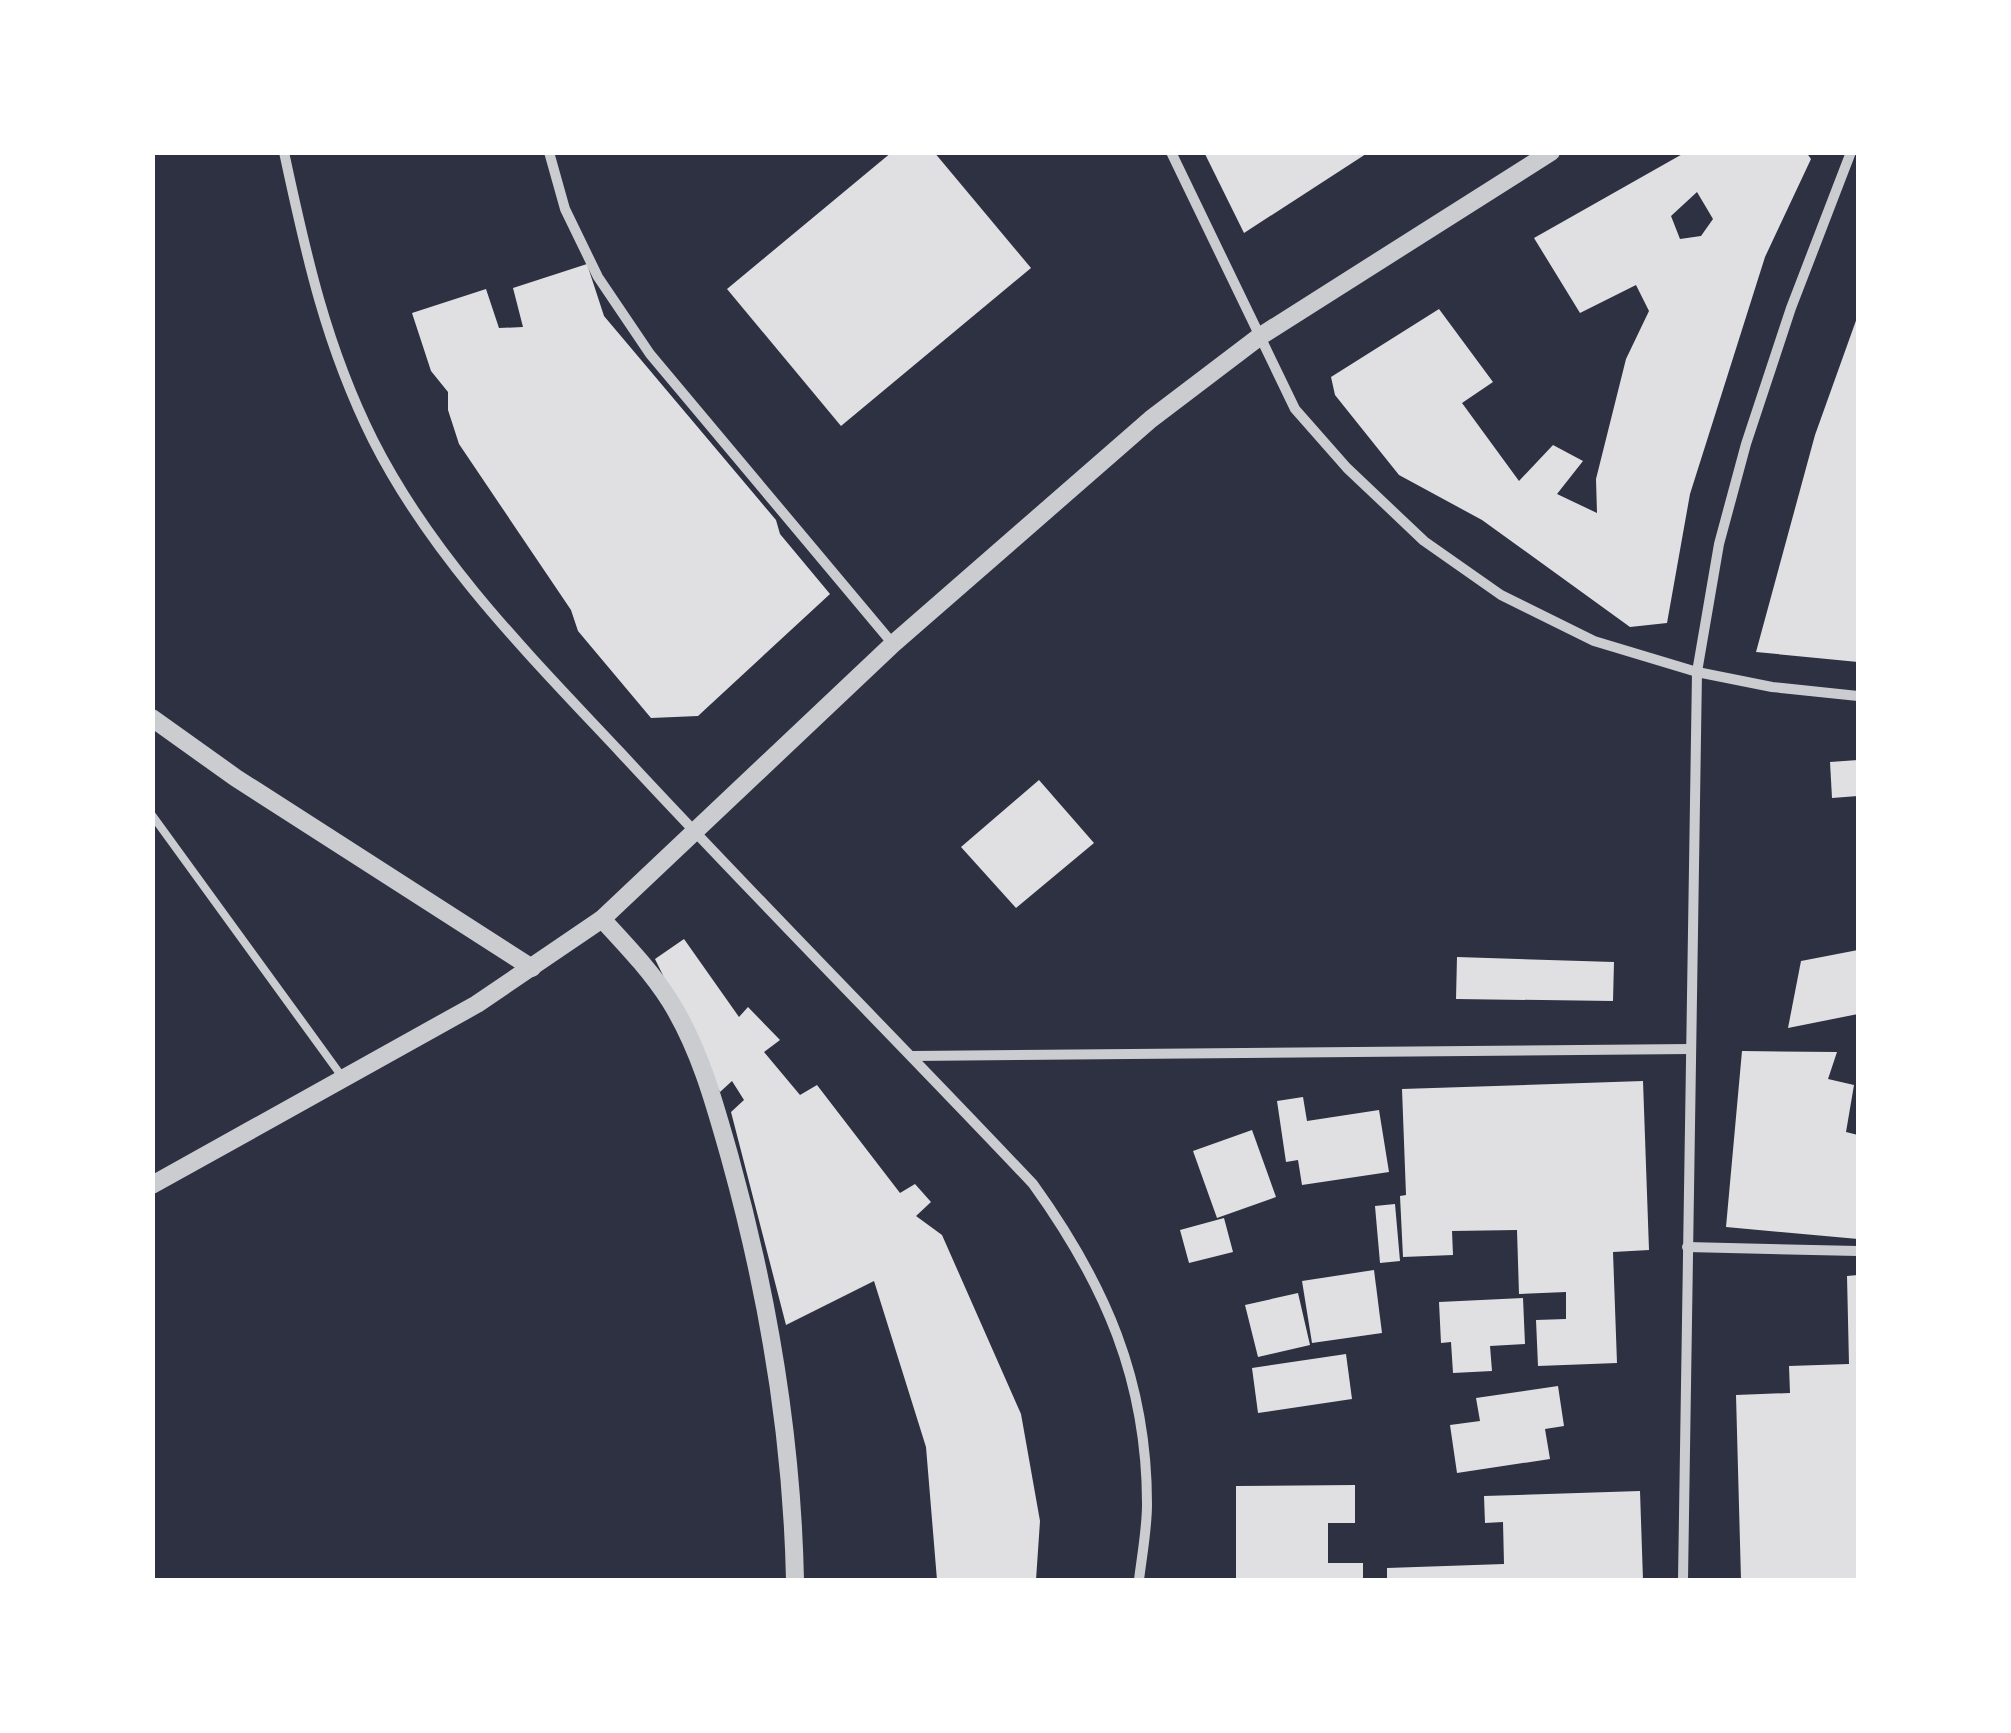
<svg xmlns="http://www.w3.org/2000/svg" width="2011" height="1733" viewBox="0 0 2011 1733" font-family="Rubik,sans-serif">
  <rect width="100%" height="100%" fill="#2d3142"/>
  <g fill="#e0e0e3" fill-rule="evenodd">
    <path d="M 892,152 L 934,152 L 1031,268 L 841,426 L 727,289 Z"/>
    <path d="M 1204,152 L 1369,152 L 1244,233 Z"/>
    <path d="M 1686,152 L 1806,152 L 1811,159 L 1765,257 L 1690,494 L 1667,623 L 1630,627 L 1482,520 L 1399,475 L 1335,395 L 1331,377 L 1439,309 L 1493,382 L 1462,403 L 1519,481 L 1553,445 L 1583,461 L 1557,494 L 1597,513 L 1596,479 L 1626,359 L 1649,311 L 1636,285 L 1580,313 L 1534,238 ZM 1697,192 L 1713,219 L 1701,236 L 1680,239 L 1671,216 Z"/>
    <path d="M 587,264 L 604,316 L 776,520 L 780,534 L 830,594 L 698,716 L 651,718 L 578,631 L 571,610 L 459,444 L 448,410 L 448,392 L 431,371 L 412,313 L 486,289 L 499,328 L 523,327 L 513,288 Z"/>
    <path d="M 1858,315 L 1858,662 L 1756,652 L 1815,435 Z"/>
    <path d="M 1858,760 L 1858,796 L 1832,798 L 1830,762 Z"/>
    <path d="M 1039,780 L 1094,843 L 1016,908 L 961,847 Z"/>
    <path d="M 684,939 L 739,1017 L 748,1007 L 780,1040 L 764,1052 L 800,1095 L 817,1085 L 900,1193 L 915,1184 L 931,1202 L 916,1216 L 942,1235 L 1021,1414 L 1040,1521 L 1036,1580 L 937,1580 L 926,1447 L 874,1281 L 786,1325 L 731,1112 L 744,1100 L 732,1081 L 720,1092 L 655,959 Z"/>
    <path d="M 1858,950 L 1858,1014 L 1788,1028 L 1801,961 Z"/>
    <path d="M 1457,957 L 1614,962 L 1613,1001 L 1456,999 Z"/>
    <path d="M 1742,1051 L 1837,1052 L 1828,1079 L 1854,1085 L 1846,1132 L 1858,1135 L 1858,1239 L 1726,1227 Z"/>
    <path d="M 1643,1081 L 1649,1250 L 1613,1252 L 1617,1363 L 1538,1366 L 1536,1320 L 1566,1319 L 1566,1292 L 1519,1294 L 1517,1230 L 1452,1231 L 1453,1255 L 1403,1257 L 1400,1196 L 1406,1195 L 1402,1089 Z"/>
    <path d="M 1303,1097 L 1307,1121 L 1379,1110 L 1389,1172 L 1302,1185 L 1298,1160 L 1286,1162 L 1277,1101 Z"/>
    <path d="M 1252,1130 L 1276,1197 L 1217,1218 L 1193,1151 Z"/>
    <path d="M 1395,1204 L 1400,1261 L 1380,1263 L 1375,1206 Z"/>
    <path d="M 1224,1218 L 1233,1252 L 1189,1263 L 1180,1230 Z"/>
    <path d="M 1374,1270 L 1382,1333 L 1312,1343 L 1302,1281 Z"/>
    <path d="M 1858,1275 L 1858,1580 L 1741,1580 L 1736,1395 L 1790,1393 L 1789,1366 L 1849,1364 L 1847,1276 Z"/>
    <path d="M 1298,1293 L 1310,1345 L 1258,1357 L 1245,1305 Z"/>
    <path d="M 1523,1298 L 1525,1344 L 1490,1346 L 1492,1371 L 1453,1373 L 1451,1342 L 1441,1343 L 1439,1302 Z"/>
    <path d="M 1346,1354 L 1352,1399 L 1258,1413 L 1252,1368 Z"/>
    <path d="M 1558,1386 L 1564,1426 L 1545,1429 L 1550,1459 L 1457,1473 L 1450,1425 L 1480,1421 L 1476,1398 Z"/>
    <path d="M 1355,1485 L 1355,1523 L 1328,1523 L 1328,1563 L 1363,1563 L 1363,1580 L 1236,1580 L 1236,1486 Z"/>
    <path d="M 1640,1491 L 1643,1580 L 1387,1580 L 1387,1568 L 1504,1564 L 1503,1522 L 1485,1523 L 1484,1496 Z"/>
  </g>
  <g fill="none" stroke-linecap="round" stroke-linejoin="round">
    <path stroke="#caccd0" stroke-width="8" d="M 152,815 L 343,1078"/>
    <g stroke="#caccd0" stroke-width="10">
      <path d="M 284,152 C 306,255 326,346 373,440 C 433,559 531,657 621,753 C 756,899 897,1040 1033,1184 C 1105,1284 1147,1380 1147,1504 C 1147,1529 1142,1555 1139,1580"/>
      <path d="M 549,152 L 565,209 L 598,277 L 650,354 L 893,644"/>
      <path d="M 1171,152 L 1295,409 L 1347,468 L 1424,541 L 1501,595 L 1594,641 L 1697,672 L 1772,687 L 1858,696"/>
      <path d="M 912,1056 L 1691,1049"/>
      <path d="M 1687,1247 L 1858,1251"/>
      <path d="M 1683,1580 L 1697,672 L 1719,544 L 1746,444 L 1791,308 L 1851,152"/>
    </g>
    <g stroke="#caccd0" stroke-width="18">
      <path d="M 152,718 L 236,778 L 532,968"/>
      <path d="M 602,919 C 626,945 651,971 670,1001 C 700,1049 715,1105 730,1158 C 768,1295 792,1438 795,1580"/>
      <path d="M 152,1185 L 477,1004 L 602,919 L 893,644 L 1151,419 L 1259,337 L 1551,152"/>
    </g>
  </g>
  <rect width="2011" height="1733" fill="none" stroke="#ffffff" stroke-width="310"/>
</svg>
